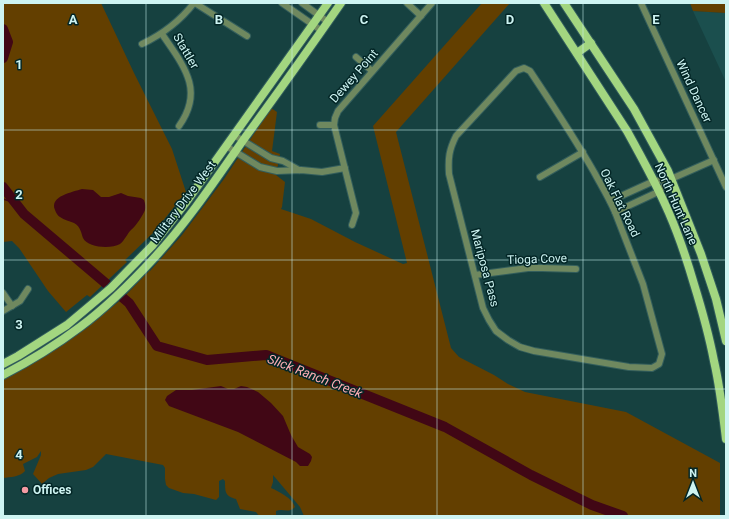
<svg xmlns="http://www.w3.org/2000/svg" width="729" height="519" viewBox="0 0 729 519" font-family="Roboto,sans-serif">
  <rect width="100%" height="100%" fill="#164140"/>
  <path fill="#1b4f4e" d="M 693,11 L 726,13 L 726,82 Z"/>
  <g fill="#633f00">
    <path d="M 3,3 L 101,3 L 134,73 L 172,149 L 186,192 L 154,232 L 125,260 L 127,262 L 90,297 L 87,295 L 66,312 L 48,291 L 19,248 L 12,241 L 3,242 Z"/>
    <path d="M 482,3 L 510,3 L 396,132 L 451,348 L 459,357 L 494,375 L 508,384 L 525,392 L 626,412 L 720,463 L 720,516 L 304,516 L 300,507 L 273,475 L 273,482 L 271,488 C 280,492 292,498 295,507 C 288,514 284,508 276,511 L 276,516 L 259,516 L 256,512 L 240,509 L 236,499 C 225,496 225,492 225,481 L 223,479 L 219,481 L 219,497 L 216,500 L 194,494 L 183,493 L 169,488 L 166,485 L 165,479 L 165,468 L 163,465 L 106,454 L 93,467 L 86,470 L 58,474 L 49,478 L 42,484 L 33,474 L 41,455 L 41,451 L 37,457 L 23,464 L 25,471 C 20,477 10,477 3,478 L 3,379 L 17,372 L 83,330 L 122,299 L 150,270 L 150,271 L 182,235 L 224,179 L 271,108 L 277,112 L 272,151 L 280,154 L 276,175 L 285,182 L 282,207 L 281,209 L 311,219 L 355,242 L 403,264 L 407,263 L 373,126 Z"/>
    <path d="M 690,3 L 726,3 L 726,13 L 693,11 Z"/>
  </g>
  <g fill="#410715">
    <path d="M 82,189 L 93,190 L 101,197 L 109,197 L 121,193 L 128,196 L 141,198 L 144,200 C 145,203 146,207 145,210 C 143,215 136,226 131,230 C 127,234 125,240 120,244 C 111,249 88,248 83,238 C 81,233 81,227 74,223 C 70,221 64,220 60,217 C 58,216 56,213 55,210 C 49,196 73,192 82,189 Z"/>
    <path d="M 221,386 L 228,389 L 234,389 L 241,386 L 247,387 L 258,392 L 271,403 L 283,416 L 291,435 L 298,447 L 310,454 L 312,457 L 311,461 L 308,466 L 300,466 L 296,462 L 238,432 L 169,406 L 165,400 L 167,396 L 176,390 L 192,390 Z"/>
  </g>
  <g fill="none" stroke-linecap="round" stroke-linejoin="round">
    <path stroke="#410715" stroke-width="1.5" d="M 3,199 L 16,203"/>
    <g stroke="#410715" stroke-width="10">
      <path d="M 3,29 L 8,42 L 3,58"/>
      <path d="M 3,187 L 24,214 L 129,303 L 157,346 L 207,360 L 266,355 L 445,427 L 531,475 L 592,505 L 623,516"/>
    </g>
    <g stroke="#335e5c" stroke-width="8">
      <g id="minor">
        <path d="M 195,3 L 247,36"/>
        <path d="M 282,3 L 322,31"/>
        <path d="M 302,3 L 328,22"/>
        <path d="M 407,3 L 421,16"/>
        <path d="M 641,3 L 726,187"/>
        <path d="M 162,34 C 183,65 205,90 179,126"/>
        <path d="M 142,44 C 163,34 180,21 194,3"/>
        <path d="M 356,57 L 372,71"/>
        <path d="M 524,68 L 530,71 C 552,104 574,137 594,172 C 601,185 609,198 615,212 L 643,284 L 662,354 L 659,364 L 652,368 L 629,367 L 534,351 L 520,347 L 508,340 L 496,331 L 489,320 L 483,308 L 449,174 C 448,158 449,150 456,136 L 516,71 Z"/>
        <path d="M 320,125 L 334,125"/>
        <path d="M 234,135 L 271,158 L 283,161 L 299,170"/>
        <path d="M 226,146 L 260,167 L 277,171 L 301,170 L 322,172 L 345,168"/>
        <path d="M 540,177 L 583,152"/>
        <path d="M 610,201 L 654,181 L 671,179 L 714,160"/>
        <path d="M 615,212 L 658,192 L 671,179"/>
        <path d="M 352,225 L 356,213 L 334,125 L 335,118 L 338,111 L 432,3"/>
        <path d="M 475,275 L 528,268 L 542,268 L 576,269"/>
        <path d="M 3,293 L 12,306"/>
        <path d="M 3,311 L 20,301 L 28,289"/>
      </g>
    </g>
    <g stroke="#335e5c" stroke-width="10">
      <g id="major">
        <path d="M 544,3 L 627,131 C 642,158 657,185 669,213 C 679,236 687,260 694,284 C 702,310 709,335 714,361 C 720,387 723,413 726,439"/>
        <path d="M 564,3 L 634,109 L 668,171 L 701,254 L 716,299 L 726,341"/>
        <path d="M 577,53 L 591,43"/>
        <path d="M 3,364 L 18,356 L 67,325 L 111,288 L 152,246 L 187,201 L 328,3"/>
        <path d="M 3,375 C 30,361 56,345 80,327 C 107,307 132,282 155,257 C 188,221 216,179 244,139 C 277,94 309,49 341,3"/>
      </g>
    </g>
    <use href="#minor" stroke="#6f885f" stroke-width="6"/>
    <use href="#major" stroke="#a3d680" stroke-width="8"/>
  </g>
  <path fill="none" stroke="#cef4f2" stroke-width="1" stroke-opacity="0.55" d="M 146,3 L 146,516M 292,3 L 292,516M 437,3 L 437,516M 583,3 L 583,516M 3,130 L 726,130M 3,260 L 726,260M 3,389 L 726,389"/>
  <circle fill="#f49aa3" stroke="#032626" stroke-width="1.5" cx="25" cy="490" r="4"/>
  <g text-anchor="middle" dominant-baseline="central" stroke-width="3" stroke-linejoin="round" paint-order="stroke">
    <g font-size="12" fill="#cef4f2" stroke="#032626">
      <text transform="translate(186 51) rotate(60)">Stattler</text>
      <text transform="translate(354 76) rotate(-49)">Dewey Point</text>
      <text transform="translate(694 91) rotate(65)">Wind Dancer</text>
      <text transform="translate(183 202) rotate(-53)">Military Drive West</text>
      <text transform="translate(620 203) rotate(64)">Oak Flat Road</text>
      <text transform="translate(676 204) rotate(66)">North Hunt Lane</text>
      <text transform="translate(537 259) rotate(-2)">Tioga Cove</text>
      <text transform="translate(485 268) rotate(75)">Mariposa Pass</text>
    </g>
    <g font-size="12" font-weight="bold" fill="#cef4f2" stroke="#032626" text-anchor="start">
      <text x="33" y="490">Offices</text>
    </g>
    <g font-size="13" font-style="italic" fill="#fdadb4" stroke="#032626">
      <text transform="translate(315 376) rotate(21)">Slick Ranch Creek</text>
    </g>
  </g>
  <g font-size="13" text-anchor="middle" font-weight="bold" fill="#cef4f2" stroke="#032626" stroke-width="3" stroke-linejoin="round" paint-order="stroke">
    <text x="73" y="24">A</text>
    <text x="219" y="24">B</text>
    <text x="364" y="24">C</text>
    <text x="510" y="24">D</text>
    <text x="656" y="24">E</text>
    <text x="19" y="69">1</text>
    <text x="19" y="199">2</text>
    <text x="19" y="329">3</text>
    <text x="19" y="459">4</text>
  </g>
  <rect width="729" height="519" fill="none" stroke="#cef4f2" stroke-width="8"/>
  <g transform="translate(693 483)" stroke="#032626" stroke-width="3" paint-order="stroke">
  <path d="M0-3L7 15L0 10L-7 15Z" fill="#cef4f2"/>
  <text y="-6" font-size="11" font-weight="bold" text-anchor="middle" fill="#cef4f2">N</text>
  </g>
</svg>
